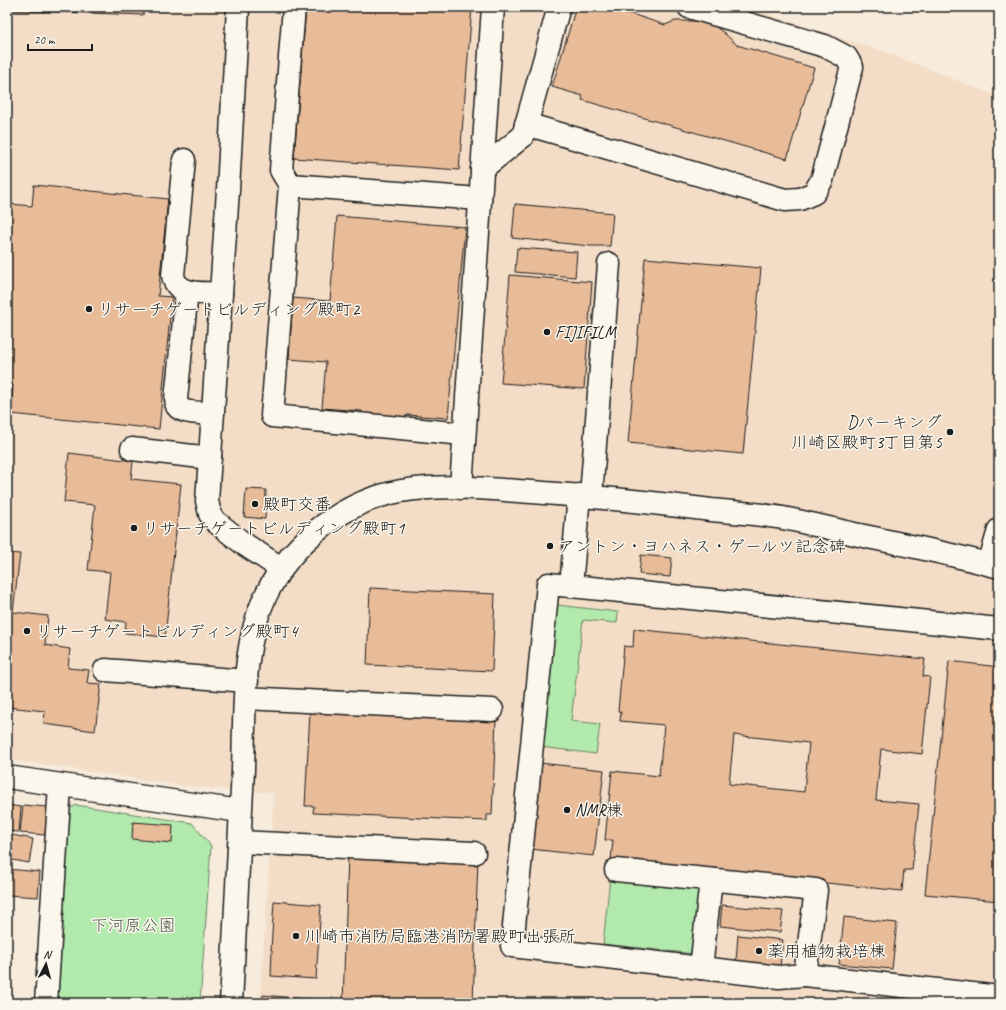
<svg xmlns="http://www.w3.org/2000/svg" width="1006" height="1010" viewBox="0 0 1006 1010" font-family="Caveat,'Klee One',sans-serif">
  <rect width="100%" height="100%" fill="#f7ebdb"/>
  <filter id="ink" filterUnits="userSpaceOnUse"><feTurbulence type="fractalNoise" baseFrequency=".025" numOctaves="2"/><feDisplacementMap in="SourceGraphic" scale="8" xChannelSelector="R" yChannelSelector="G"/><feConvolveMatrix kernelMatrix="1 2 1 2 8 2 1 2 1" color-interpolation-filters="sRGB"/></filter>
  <g filter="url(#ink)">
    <path fill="#f3ddc7" d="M 7,7 L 746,7 L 885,52 L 999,97 L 999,1003 L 260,1003 L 274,793 L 184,786 L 7,759 Z"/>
    <g fill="#b2e9ac" stroke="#678264">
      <path d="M 557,605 L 618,612 L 617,623 L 583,620 L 571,721 L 600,724 L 596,754 L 541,747 Z"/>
      <path d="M 76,805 L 192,823 L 211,846 L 200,1003 L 55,1003 L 69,809 Z"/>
      <path d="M 610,877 L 703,888 L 696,954 L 603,944 Z"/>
    </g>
    <g fill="#e9bc99" stroke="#1c1c1c" fill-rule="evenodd">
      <path d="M 7,7 L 144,7 L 143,15 L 7,10 Z"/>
      <path d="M 306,7 L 472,7 L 459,170 L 294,158 Z"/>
      <path d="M 576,7 L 592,7 L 607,12 L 608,7 L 610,7 L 665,25 L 675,21 L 698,21 L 713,25 L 723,32 L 737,45 L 814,68 L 787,159 L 582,100 L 583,96 L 552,87 Z"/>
      <path d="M 34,185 L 168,199 L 158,296 L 172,297 L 159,429 L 11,414 L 13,385 L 7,384 L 7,236 L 10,204 L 32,206 Z"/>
      <path d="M 515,204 L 613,213 L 610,246 L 590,246 L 512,238 Z"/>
      <path d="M 337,216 L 465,227 L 448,418 L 407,415 L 406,421 L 362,417 L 362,411 L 322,408 L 326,362 L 289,359 L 293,298 L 330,301 Z"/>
      <path d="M 517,248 L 577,252 L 575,277 L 515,272 Z"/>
      <path d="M 645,258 L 761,268 L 743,454 L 628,443 Z"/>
      <path d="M 510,275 L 592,282 L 584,389 L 501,383 Z"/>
      <path d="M 69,453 L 133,461 L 131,479 L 181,484 L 165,637 L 125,633 L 126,622 L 105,619 L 110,572 L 88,570 L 95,505 L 64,502 Z"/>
      <path d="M 246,489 L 266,490 L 265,519 L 244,517 Z"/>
      <path d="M 7,553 L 20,554 L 13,612 L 48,616 L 45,645 L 70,649 L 68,668 L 89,670 L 87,683 L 101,684 L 95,731 L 44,724 L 45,711 L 7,707 Z"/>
      <path d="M 641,555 L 672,558 L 670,577 L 639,574 Z"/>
      <path d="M 370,588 L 495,594 L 492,671 L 367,665 Z"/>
      <path d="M 634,629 L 925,659 L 923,676 L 930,677 L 922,754 L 881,749 L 876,800 L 919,804 L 912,870 L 904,870 L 902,891 L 611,860 L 613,840 L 605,840 L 612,771 L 659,776 L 664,725 L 620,721 L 621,712 L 618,711 L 624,646 L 633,647 ZM 734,735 L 809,743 L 804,792 L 729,784 Z"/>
      <path d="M 949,661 L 999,667 L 999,901 L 925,894 Z"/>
      <path d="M 310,711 L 496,720 L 492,815 L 487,815 L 487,821 L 313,813 L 314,806 L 305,806 Z"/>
      <path d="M 540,763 L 604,770 L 594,856 L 530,849 Z"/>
      <path d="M 7,805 L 21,807 L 19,832 L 7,831 Z"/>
      <path d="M 23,805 L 48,807 L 45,835 L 20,833 Z"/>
      <path d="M 133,822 L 173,825 L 172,843 L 132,839 Z"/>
      <path d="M 7,834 L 33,839 L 29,863 L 7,859 Z"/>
      <path d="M 348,854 L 478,858 L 473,1003 L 343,1003 Z"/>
      <path d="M 7,869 L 40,872 L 38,897 L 8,895 L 7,900 Z"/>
      <path d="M 274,901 L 321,905 L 316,979 L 271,976 L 272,950 L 271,950 Z"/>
      <path d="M 722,905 L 783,911 L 780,932 L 720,926 Z"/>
      <path d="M 844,917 L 897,923 L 892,969 L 839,964 Z"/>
      <path d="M 738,935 L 783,940 L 780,966 L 736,961 Z"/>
      <path d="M 263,995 L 317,1000 L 317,1003 L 263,1003 Z"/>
    </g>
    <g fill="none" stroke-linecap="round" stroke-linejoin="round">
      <g stroke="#1c1c1c" stroke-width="25">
        <g id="minor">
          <path d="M 238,7 L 228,190 L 207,501 L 210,514 L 216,522 L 244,544 L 282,569"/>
          <path d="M 294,7 L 281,170 L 290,185 L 480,199"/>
          <path d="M 526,124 L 785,200 L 800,199 L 814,193 L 822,180 L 850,74 L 852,67 L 846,57 L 825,46 L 689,7"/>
          <path d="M 184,160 L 173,275 C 176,297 203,292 221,294"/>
          <path d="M 482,169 L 523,136 L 559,7"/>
          <path d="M 290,185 L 272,416 L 464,434"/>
          <path d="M 187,291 L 176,399 C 177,402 176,404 177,406 C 182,414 205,413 213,413"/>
          <path d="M 132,449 L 210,458"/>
          <path d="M 461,488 L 493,7"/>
          <path d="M 579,495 L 571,586 L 999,629"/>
          <path d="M 591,496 L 609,264"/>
          <path d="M 989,564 L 999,530"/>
          <path d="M 571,586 L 548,584 L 512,946 L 779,977 L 805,975"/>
          <path d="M 105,670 L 247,681"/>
          <path d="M 246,698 L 492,710"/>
          <path d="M 7,777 L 240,811"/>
          <path d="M 240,842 L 474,853"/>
          <path d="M 616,870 L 816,890 L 805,975 L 999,997"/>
          <path d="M 701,968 L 711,880"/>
          <path d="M 46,1003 L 60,785"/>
          <path d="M 231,1003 C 235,925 239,847 243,770 C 245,712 241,645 267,593 C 293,541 344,501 401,491 C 448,483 497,490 544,493 C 600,497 656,503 711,510 C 735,512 759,514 783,518 C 808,523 833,529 859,535 C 906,545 953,554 999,567"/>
        </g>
      </g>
      <use href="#minor" stroke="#fbf7ec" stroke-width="22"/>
    </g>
  </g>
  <g fill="#1c1c1c" stroke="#fbf7ec" stroke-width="1.5">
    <circle cx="89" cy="309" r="4"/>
    <circle cx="547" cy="332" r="4"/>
    <circle cx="950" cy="432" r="4"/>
    <circle cx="255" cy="504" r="4"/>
    <circle cx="134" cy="528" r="4"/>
    <circle cx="550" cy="546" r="4"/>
    <circle cx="27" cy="631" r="4"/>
    <circle cx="567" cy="810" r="4"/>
    <circle cx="296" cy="936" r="4"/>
    <circle cx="759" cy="951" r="4"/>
  </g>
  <g text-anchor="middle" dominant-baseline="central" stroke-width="3" stroke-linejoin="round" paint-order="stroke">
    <g font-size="17" fill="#1c1c1c" stroke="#fbf7ec" text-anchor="start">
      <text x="97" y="309">リサーチゲートビルディング殿町2</text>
      <text x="555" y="332">FIJIFILM</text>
      <text x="942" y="422" text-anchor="end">Dパーキング<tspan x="942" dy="20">川崎区殿町3丁目第5</tspan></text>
      <text x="263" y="504">殿町交番</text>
      <text x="142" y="528">リサーチゲートビルディング殿町1</text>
      <text x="558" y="546">アントン・ヨハネス・ゲールツ記念碑</text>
      <text x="35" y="631">リサーチゲートビルディング殿町4</text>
      <text x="575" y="810">NMR棟</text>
      <text x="304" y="936">川崎市消防局臨港消防署殿町出張所</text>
      <text x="767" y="951">薬用植物栽培棟</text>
    </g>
    <g font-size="17" fill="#495a47" stroke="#fbf7ec">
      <text x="133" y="925">下河原公園</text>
    </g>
  </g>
  <rect width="1006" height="1010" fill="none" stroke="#fbf7ec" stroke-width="24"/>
  <rect x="12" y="12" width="982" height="986" fill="none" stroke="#1c1c1c" stroke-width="1.5" filter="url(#ink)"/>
  <g transform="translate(46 964) rotate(6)" stroke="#fbf7ec" stroke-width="3" paint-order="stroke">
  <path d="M0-3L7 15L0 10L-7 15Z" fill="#1c1c1c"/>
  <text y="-6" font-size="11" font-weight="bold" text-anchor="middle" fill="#1c1c1c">N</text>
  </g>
  <path d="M28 44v6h64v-6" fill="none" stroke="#1c1c1c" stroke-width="2"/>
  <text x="34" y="44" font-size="12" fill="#1c1c1c" stroke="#fbf7ec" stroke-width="3" paint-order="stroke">20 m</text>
</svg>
